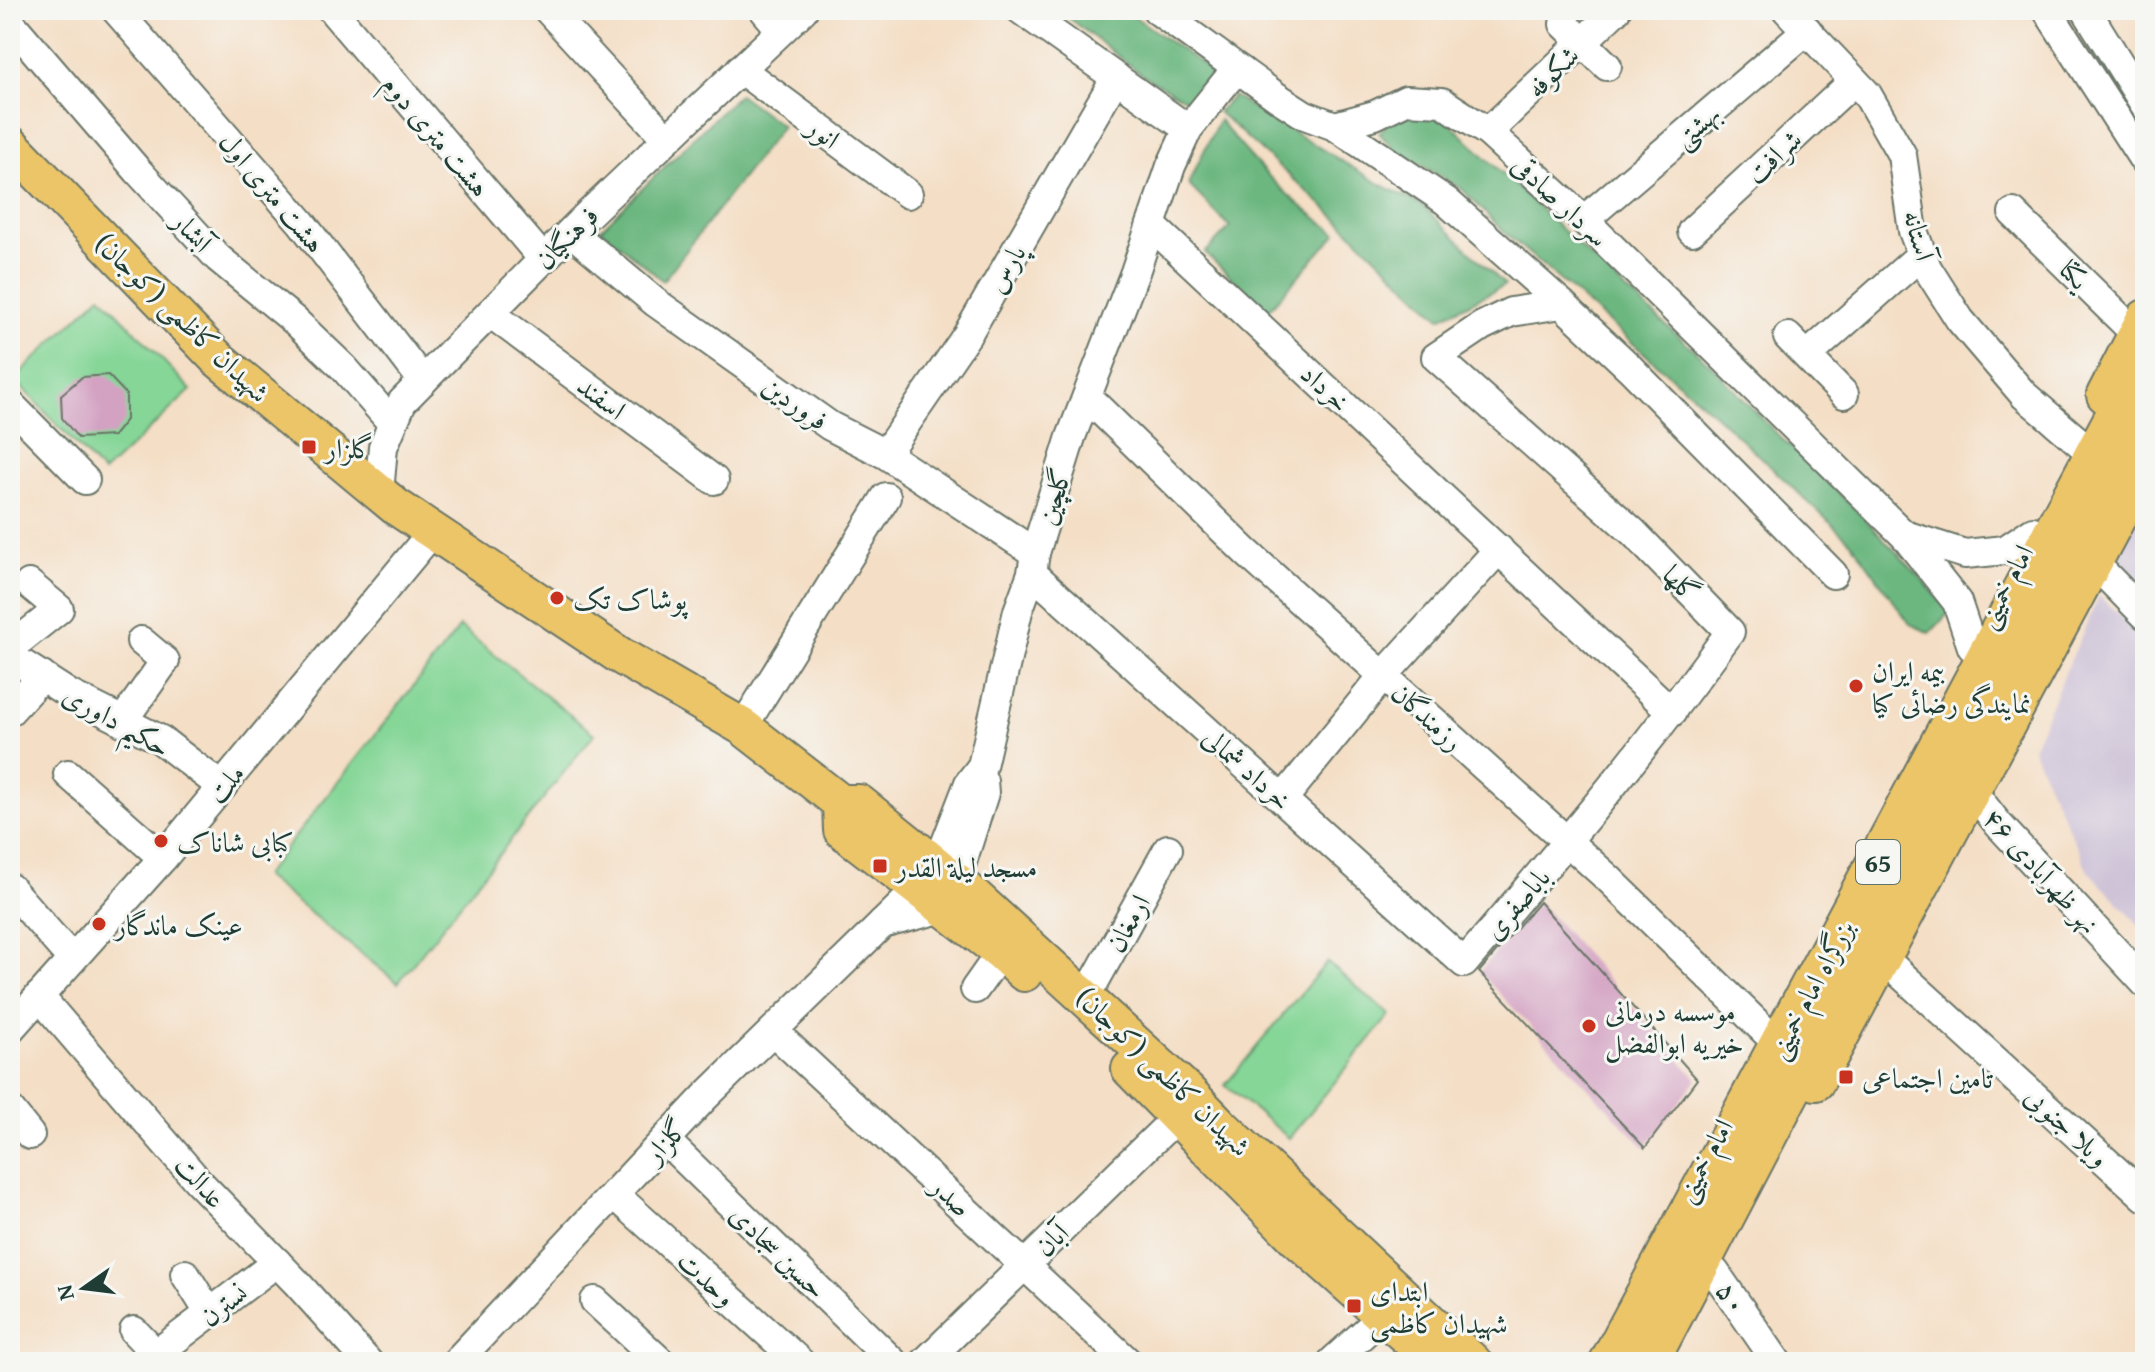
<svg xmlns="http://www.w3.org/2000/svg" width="2155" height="1372" viewBox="0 0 2155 1372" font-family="'Gentium Book Plus',Amiri,serif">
  <rect width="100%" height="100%" fill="#f6f6f2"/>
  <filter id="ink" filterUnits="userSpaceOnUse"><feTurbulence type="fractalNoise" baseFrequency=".0125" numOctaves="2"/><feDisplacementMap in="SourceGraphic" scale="16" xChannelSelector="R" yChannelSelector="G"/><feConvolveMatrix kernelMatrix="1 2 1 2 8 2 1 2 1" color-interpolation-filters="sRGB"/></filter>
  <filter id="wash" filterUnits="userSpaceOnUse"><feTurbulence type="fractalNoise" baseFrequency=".006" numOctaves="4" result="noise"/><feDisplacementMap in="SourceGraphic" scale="32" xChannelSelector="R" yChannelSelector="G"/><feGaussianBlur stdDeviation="1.8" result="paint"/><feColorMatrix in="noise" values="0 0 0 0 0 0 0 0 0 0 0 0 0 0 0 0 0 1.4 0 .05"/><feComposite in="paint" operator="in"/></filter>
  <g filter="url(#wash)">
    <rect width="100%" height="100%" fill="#f4dec5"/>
    <g fill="#cbbfd5">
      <path d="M 2145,506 L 2145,588 L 2117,558 Z"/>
      <path d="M 2099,596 L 2145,639 L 2145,931 L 2088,871 L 2032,748 Z"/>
    </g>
    <g fill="#85d697" stroke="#528a66" stroke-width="2">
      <path d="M 101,295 L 191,390 L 103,473 L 14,379 Z"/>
      <path d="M 460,627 L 594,734 L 398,983 L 264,876 Z"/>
      <path d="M 1327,962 L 1390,1015 L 1289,1138 L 1225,1085 Z"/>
    </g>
    <g fill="#6cb780" stroke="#467a5a" stroke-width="2">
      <path d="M 1058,10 L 1125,10 L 1217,75 L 1195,105 L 1144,76 Z"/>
      <path d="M 739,94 L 782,126 L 663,281 L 601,229 Z"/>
      <path d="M 1233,96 L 1382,185 L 1422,205 L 1505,285 L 1440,318 L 1331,213 L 1218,112 Z"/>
      <path d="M 1410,111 L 1443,117 L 1617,282 L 1709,363 L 1770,427 L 1856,510 L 1920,577 L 1950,612 L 1930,633 L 1910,624 L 1852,543 L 1710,410 L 1504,232 L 1461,188 L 1395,150 L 1379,133 L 1392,118 Z"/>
      <path d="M 1219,120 C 1257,166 1287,199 1337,233 L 1267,311 L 1205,253 L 1230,227 L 1188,184 Z"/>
    </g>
    <g id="blocks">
      <g fill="#d3a1c2">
        <path d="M 108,375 L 126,394 L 126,420 L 113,436 L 78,438 L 62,418 L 61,395 L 82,377 Z"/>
        <path d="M 1539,902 L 1697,1079 L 1645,1148 L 1479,972 Z"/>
      </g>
    </g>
  </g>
  <g filter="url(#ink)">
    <use href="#blocks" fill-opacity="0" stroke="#6a7567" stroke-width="2"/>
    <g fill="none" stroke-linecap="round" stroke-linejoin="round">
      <g stroke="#6a7567" stroke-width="32">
        <g id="minor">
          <path d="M 116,10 L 301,222 L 423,381"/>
          <path d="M 332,10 L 543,259"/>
          <path d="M 548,10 L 667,139"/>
          <path d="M 764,10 L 781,30"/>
          <path d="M 1021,10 L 1188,129"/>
          <path d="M 1157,10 L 1277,97 L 1305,115 L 1335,126 L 1375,115 L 1406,100 L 1442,102 L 1488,132 L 1584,220 L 1904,535 L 1957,602 L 1972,647"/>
          <path d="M 1787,10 L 1867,94 L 1902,155 L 1913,231 L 1927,268 L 1960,320 L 2024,395 L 2080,443"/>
          <path d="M 2047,10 L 2145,162"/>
          <path d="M 2086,10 L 2145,105"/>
          <path d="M 10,22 L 138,171 L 218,258 L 295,321 L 344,368 L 392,423"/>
          <path d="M 1564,24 L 1607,66"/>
          <path d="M 740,69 L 908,194"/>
          <path d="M 1335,126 L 1446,201 L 1562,304 L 1630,368 L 1833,574"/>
          <path d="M 1488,132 L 1616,10"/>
          <path d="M 2013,213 L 2137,335"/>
          <path d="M 1584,220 L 1807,30"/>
          <path d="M 1151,225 L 1672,712"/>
          <path d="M 1692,231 L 1854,81"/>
          <path d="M 571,232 L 655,302 L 830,426 L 885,454 L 1035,553"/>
          <path d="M 490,313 L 714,480"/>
          <path d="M 1788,337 L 1844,394"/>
          <path d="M 1808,355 L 1922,254"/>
          <path d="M 1087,397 L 1246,552 L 1610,880 L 1769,1035"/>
          <path d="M 10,404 L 85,480"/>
          <path d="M 885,454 L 967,335 L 1116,77"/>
          <path d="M 379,493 L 383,447 L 402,402 L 580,222 L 803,10"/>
          <path d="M 1908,536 L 1965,554 L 2005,550 L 2033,531"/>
          <path d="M 2094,563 L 2145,615"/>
          <path d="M 1032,573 L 1464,963 C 1556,856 1647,747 1730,632 L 1633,532 L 1436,357 L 1482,326 L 1511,312 L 1562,304"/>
          <path d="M 10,648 L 59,609 L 29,584"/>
          <path d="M 10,656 L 69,694 L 161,740 L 222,787"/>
          <path d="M 10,711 L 42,676"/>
          <path d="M 122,722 L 165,661 L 141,641"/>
          <path d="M 743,727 L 886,497"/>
          <path d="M 68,774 L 163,858"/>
          <path d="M 1973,792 L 1998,824 L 2145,983"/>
          <path d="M 1283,799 L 1383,676 L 1499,549"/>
          <path d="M 10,888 L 72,959"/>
          <path d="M 882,924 L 944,908 L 956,881 L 984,793 L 983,781"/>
          <path d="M 1883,958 L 2145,1197"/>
          <path d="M 975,989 L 1001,952"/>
          <path d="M 39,996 L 198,1181 L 296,1282 L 368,1362"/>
          <path d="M 1086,997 L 1168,849"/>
          <path d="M 10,1029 L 163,858 L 433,531"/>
          <path d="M 774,1032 L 1128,1362"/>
          <path d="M 10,1110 L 30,1135"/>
          <path d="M 665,1140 L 893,1362"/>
          <path d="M 614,1194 L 800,1362"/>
          <path d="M 1715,1272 L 1777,1362"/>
          <path d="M 185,1274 L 210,1314"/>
          <path d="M 595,1301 L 661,1362"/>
          <path d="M 134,1331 L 156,1354 L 277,1262"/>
          <path d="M 456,1362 L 705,1097 L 919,888 L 937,866 L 969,783 L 982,766 L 1018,611 L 1032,573 L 1035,553 L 1071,437 L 1135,272 L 1171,166 L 1188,129 L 1229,78 L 1241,71"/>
          <path d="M 925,1362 L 1177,1117"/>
          <path d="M 1332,1362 L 1383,1316"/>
        </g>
      </g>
      <g stroke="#6a7567" stroke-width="40">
        <g id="major">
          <path d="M 10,144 L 217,358 L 395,506 L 619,655 L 743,727 L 841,803 L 859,803 L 967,890 L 1186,1090 L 1220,1125 L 1473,1362"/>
          <path d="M 2105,395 L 2145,318"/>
          <path d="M 841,803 L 842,830 L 1001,952 L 1024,973"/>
          <path d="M 1130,1069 L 1296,1238 L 1435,1362"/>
          <path d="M 1816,1082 L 2137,481"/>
        </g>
      </g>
      <g stroke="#6a7567" stroke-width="44">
        <g id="highway">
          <path d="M 1610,1362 L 2145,361"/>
          <path d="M 1648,1362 L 1933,817 L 2145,426"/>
        </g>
      </g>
      <use href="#minor" stroke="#fff" stroke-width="28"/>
      <use href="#major" stroke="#ecc569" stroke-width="36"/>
      <use href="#highway" stroke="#ecc569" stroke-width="40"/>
    </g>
  </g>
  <g fill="#c8321e" stroke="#f6f6f2" stroke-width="3">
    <rect x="301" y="439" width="16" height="16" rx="4"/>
    <circle cx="557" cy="598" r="8"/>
    <circle cx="1856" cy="686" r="8"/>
    <circle cx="161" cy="841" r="8"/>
    <rect x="872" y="858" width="16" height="16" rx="4"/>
    <circle cx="99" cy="924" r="8"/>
    <circle cx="1589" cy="1026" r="8"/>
    <rect x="1838" y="1069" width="16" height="16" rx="4"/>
    <rect x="1346" y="1298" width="16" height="16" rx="4"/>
  </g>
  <g text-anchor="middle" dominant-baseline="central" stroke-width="6" stroke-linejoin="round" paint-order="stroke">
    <rect fill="#f6f6f2" stroke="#60746d" stroke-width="2" x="1856" y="840" width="44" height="44" rx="6"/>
    <g font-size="26" font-weight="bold" fill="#1f3d34">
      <text x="1878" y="862">65</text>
    </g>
    <g font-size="28" fill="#1f3d34" stroke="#f6f6f2">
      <text transform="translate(1552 71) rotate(-44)">شکوفه</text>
      <text transform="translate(1696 125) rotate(-41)">بهشتی</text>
      <text transform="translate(824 132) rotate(37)">انور</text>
      <text transform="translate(437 135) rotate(50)">هشت متری دوم</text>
      <text transform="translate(1773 156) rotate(-43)">شرافت</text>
      <text transform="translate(273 192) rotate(50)">هشت متری اول</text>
      <text transform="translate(1561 200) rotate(43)">سردار صادقی</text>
      <text transform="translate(193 231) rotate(47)">آبشار</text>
      <text transform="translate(1920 235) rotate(75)">آستانه</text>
      <text transform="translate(566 237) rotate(-45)">فرهنگیان</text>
      <text transform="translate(1005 268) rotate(-60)">پارس</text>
      <text transform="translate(2075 274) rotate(45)">یکتا</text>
      <text transform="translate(183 317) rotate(44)">شهیدان کاظمی (کوجان)</text>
      <text transform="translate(1326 387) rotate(43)">خرداد</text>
      <text transform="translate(602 397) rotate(37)">اسفند</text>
      <text transform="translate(796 402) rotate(35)">فروردین</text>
      <text transform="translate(1053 496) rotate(-73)">گلچین</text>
      <text transform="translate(1682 583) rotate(46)">گلها</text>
      <text transform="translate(2004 586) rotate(-62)">امام خمینی</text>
      <text transform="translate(1428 716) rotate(42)">رزمندگان</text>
      <text transform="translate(117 720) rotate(29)">حکیم داوری</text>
      <text transform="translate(1248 768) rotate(42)">خرداد شمالی</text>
      <text transform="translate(225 783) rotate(-50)">ملت</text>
      <text transform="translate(2042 870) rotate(48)">نهر ظهرآبادی ۴۶</text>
      <text transform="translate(1516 903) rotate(-49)">باباصفری</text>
      <text transform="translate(1127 923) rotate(-61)">ارمغان</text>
      <text transform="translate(1810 989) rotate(-62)">بزرگراه امام خمینی</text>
      <text transform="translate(1164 1071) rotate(44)">شهیدان کاظمی (کوجان)</text>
      <text transform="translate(2068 1126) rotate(43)">ویلا جنوبی</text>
      <text transform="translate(665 1140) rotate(-47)">گلزار</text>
      <text transform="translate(1703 1160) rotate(-61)">امام خمینی</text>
      <text transform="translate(201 1181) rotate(48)">عدالت</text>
      <text transform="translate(952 1196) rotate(43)">صدر</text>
      <text transform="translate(1051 1239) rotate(-43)">آبان</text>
      <text transform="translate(779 1251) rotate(44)">حسین سجادی</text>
      <text transform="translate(707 1278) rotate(42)">وحدت</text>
      <text transform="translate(1733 1297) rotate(55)">۵۰</text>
      <text transform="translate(223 1304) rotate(-38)">نسترن</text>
    </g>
    <g font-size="28" fill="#1f3d34" stroke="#f6f6f2" text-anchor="start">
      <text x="325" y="447">گلزار</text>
      <text x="573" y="598">پوشاک تک</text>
      <text x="1872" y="670">بیمه ایران<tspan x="1872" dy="32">نمایندگی رضائی کيا</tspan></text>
      <text x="177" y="841">کبابی شاناک</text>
      <text x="896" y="866">مسجد لیلة القدر</text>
      <text x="115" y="924">عینک ماندگار</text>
      <text x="1605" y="1010">موسسه درمانی<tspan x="1605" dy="32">خیریه ابوالفضل</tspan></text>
      <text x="1862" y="1077">تامین اجتماعی</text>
      <text x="1370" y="1290">ابتدای<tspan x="1370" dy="32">شهیدان کاظمی</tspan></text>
    </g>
  </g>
  <rect width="2155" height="1372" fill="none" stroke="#f6f6f2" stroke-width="40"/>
  <g transform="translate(84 1288) rotate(256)" stroke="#f6f6f2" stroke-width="6" paint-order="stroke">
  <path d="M0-6L14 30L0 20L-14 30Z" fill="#1f3d34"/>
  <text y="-12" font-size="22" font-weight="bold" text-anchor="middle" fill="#1f3d34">N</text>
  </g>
</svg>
